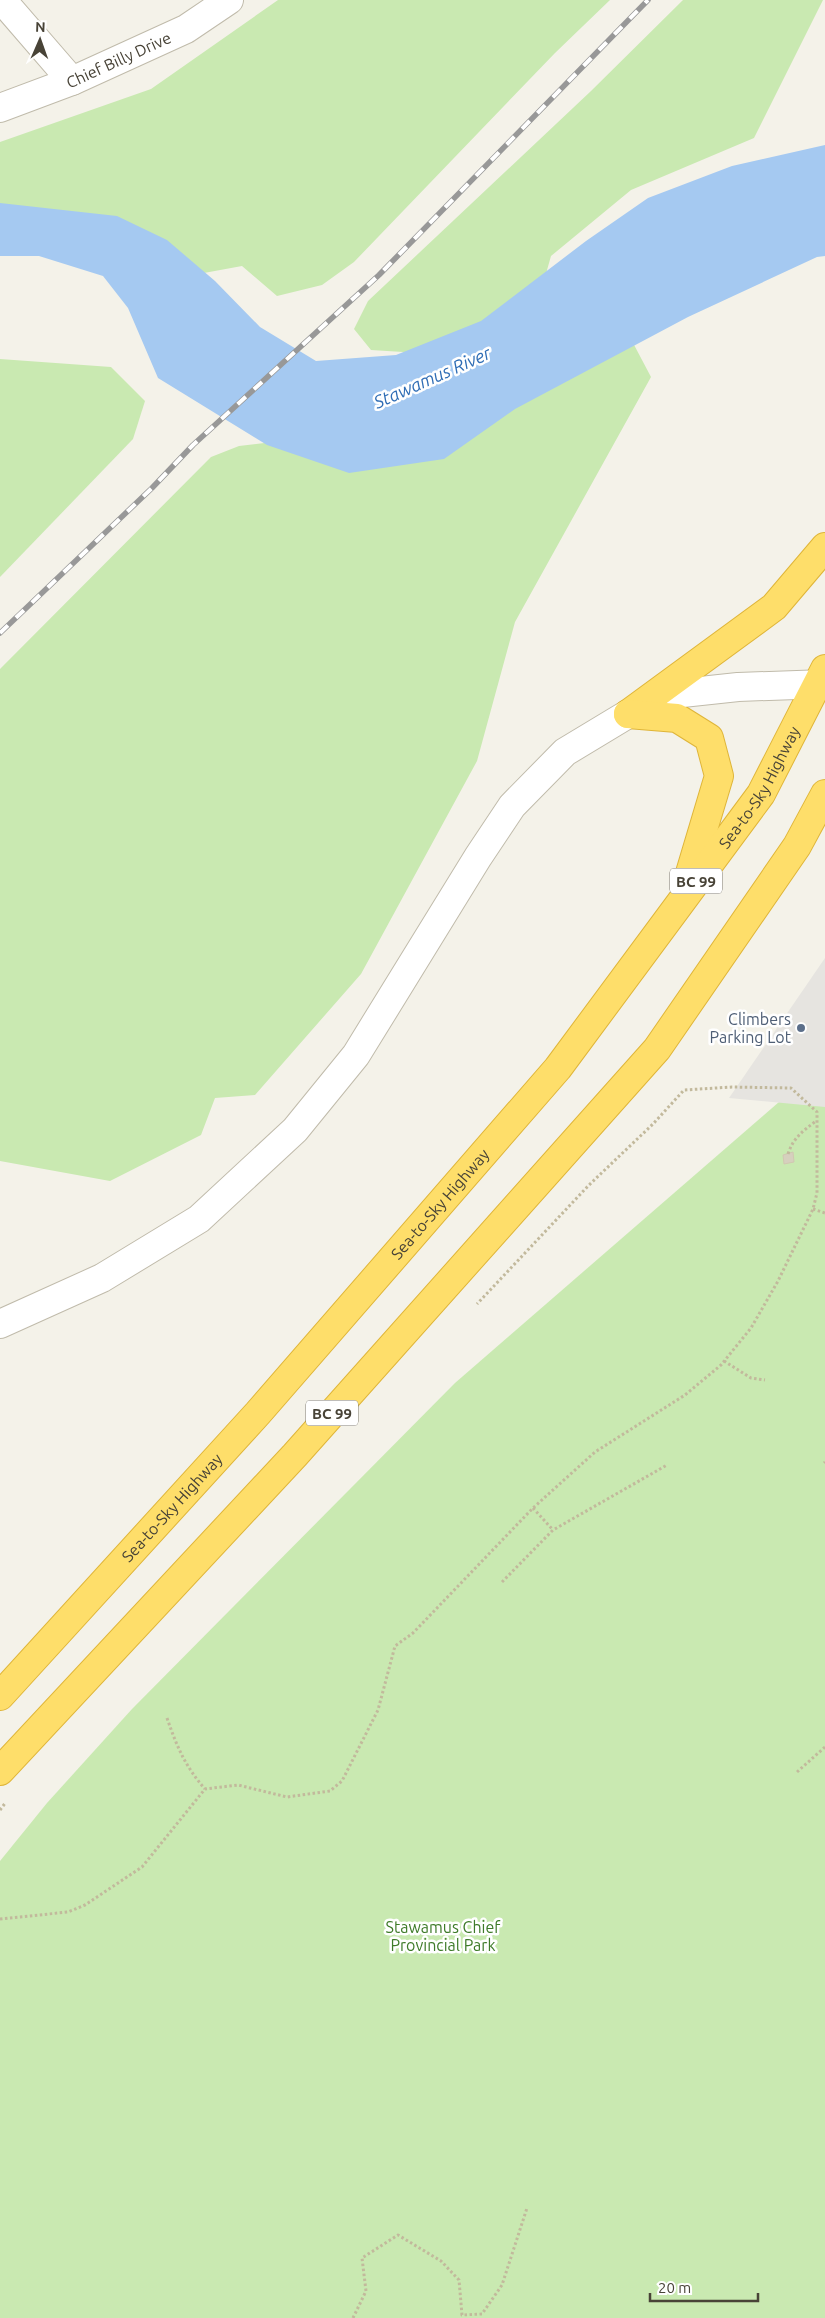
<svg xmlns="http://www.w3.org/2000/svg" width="825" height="2318" viewBox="0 0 825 2318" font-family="Ubuntu,sans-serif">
  <rect width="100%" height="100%" fill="#f4f2e9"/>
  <g fill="#c9e9b1">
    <path d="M 278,0 L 610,0 L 555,53 L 354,262 L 322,285 L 277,296 L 242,266 L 193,275 L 0,220 L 0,142 L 151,89 Z"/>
    <path d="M 683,0 L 823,0 L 754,138 L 631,190 L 551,256 L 536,309 L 435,354 L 371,350 L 354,329 L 368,301 L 591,91 Z"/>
    <path d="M 632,341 L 651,377 L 515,622 L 477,761 L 361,974 L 255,1095 L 215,1098 L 201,1135 L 110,1181 L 0,1161 L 0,669 L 211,457 L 239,446 L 298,439 Z"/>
    <path d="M 0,359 L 111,367 L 145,401 L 133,439 L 0,577 Z"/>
    <path d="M 825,1062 L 825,2318 L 0,2318 L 0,1861 L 47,1803 L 132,1709 L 455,1383 Z"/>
  </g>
  <path fill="#e6e4e0" d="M 825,958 L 825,1107 L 729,1098 Z"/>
  <path fill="#a5c9f1" d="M 825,145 L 825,256 L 817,257 L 688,317 L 515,409 L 444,459 L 349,473 L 267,445 L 158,378 L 128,308 L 103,276 L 39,256 L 0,256 L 0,203 L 117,216 L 167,240 L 215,281 L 260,327 L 316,361 L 396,355 L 481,321 L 586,241 L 648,198 L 732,166 Z"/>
  <path fill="#d6d0be" stroke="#d1c8b1" d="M 793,1152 L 794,1162 L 784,1164 L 783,1155 Z"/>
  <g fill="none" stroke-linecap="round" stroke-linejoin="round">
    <g stroke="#c0bbab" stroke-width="30">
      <g id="minor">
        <path d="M 2,0 L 72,81"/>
        <path id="s1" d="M 0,108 L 72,81 L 186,29 L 229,0"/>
        <path d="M 0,1324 L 102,1278 L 199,1219 L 295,1130 L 356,1055 L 478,857 L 512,806 L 565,752 L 628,714 L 673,694 L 738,687 L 825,684"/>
      </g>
    </g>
    <g stroke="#dfb539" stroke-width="30">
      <g id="highway">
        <path d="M 628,714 L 774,607 L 825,547"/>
        <path d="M 628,714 L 677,718 L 709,738 L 719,776 L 687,883"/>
        <path id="s2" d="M 0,1696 L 258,1413 L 558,1068 L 761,794 L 825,669"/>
        <path d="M 0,1771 L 295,1455 L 657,1049 L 797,846 L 825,794"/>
      </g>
    </g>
    <g stroke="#c2b99c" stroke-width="3" stroke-dasharray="2.5 2.5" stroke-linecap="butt">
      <path d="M 788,1154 C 793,1138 803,1131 816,1121"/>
      <path d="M 813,1209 L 825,1213"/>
      <path d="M 724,1361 L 751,1378 L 765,1380"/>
      <path d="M 824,1463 L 825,1462"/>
      <path d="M 533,1508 L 553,1530"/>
      <path d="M 502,1582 L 553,1530 L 667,1465"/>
      <path d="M 167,1718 C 177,1747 185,1766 205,1789"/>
      <path d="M 797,1772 L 825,1747"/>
      <path d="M 0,1810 L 6,1802"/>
      <path d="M 0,1919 L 68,1912 L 85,1905 L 142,1867 L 205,1789 L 238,1785 L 287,1797 L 330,1791 L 342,1781 L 378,1710 L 395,1646 L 413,1633 L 533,1508 L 595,1452 L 685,1395 L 721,1365 L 751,1328 L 778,1281 L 813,1209 L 817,1193 L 817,1112 L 791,1088 L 732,1087 L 684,1090 L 653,1124 L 589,1185 L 477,1304"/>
      <path d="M 353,2318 L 366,2291 L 362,2258 L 398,2235 L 441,2261 L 459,2280 L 462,2315 L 482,2314 L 502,2285 L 527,2208"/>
    </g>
    <use href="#minor" stroke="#fff" stroke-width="28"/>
    <use href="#highway" stroke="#fede6a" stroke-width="28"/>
    <g stroke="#989898" stroke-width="5.5">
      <path id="rail" d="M 0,633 L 152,488 L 193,445 L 379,275 L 648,0"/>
    </g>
    <use href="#rail" stroke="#fff" stroke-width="4" stroke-dasharray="11" stroke-linecap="butt"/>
  </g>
  <circle fill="#5c6f8a" stroke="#fff" stroke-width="2" cx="801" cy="1028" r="5"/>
  <g text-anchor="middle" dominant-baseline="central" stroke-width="5" stroke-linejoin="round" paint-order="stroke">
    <g fill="#fff" stroke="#7f7b73" stroke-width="1">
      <rect x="670" y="868.5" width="52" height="25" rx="4"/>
      <rect x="306" y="1400.5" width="52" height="25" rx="4"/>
    </g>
    <g font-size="15" font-weight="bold" fill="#484337">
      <text x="696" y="881">BC 99</text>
      <text x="332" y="1413">BC 99</text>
    </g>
    <g font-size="16" fill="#484337" stroke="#fff">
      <text stroke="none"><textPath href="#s1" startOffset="128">Chief Billy Drive</textPath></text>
      <text stroke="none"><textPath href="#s2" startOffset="1186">Sea-to-Sky Highway</textPath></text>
      <text stroke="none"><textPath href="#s2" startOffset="660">Sea-to-Sky Highway</textPath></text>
      <text stroke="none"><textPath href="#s2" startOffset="255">Sea-to-Sky Highway</textPath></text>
    </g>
    <g font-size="16" fill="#4e5e75" stroke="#fff" text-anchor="end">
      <text x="791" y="1019">Climbers<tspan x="791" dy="18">Parking Lot</tspan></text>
    </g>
    <g font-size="16" fill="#3e7b29" stroke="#fff">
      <text x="443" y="1927">Stawamus Chief<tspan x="443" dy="18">Provincial Park</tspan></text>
    </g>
    <g font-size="18" font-style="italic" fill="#2f6db5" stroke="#fff">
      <text transform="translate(432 377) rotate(-24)">Stawamus River</text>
    </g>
  </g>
  <g transform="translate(40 40) rotate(2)" stroke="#ffffff" stroke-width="4" paint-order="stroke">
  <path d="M0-4L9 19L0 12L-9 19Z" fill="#484337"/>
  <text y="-8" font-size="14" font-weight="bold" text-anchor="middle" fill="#484337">N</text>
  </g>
  <path d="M650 2293v8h108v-8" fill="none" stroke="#484337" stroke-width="2.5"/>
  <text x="658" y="2293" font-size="15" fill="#484337" stroke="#ffffff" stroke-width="4" paint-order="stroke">20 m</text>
</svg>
